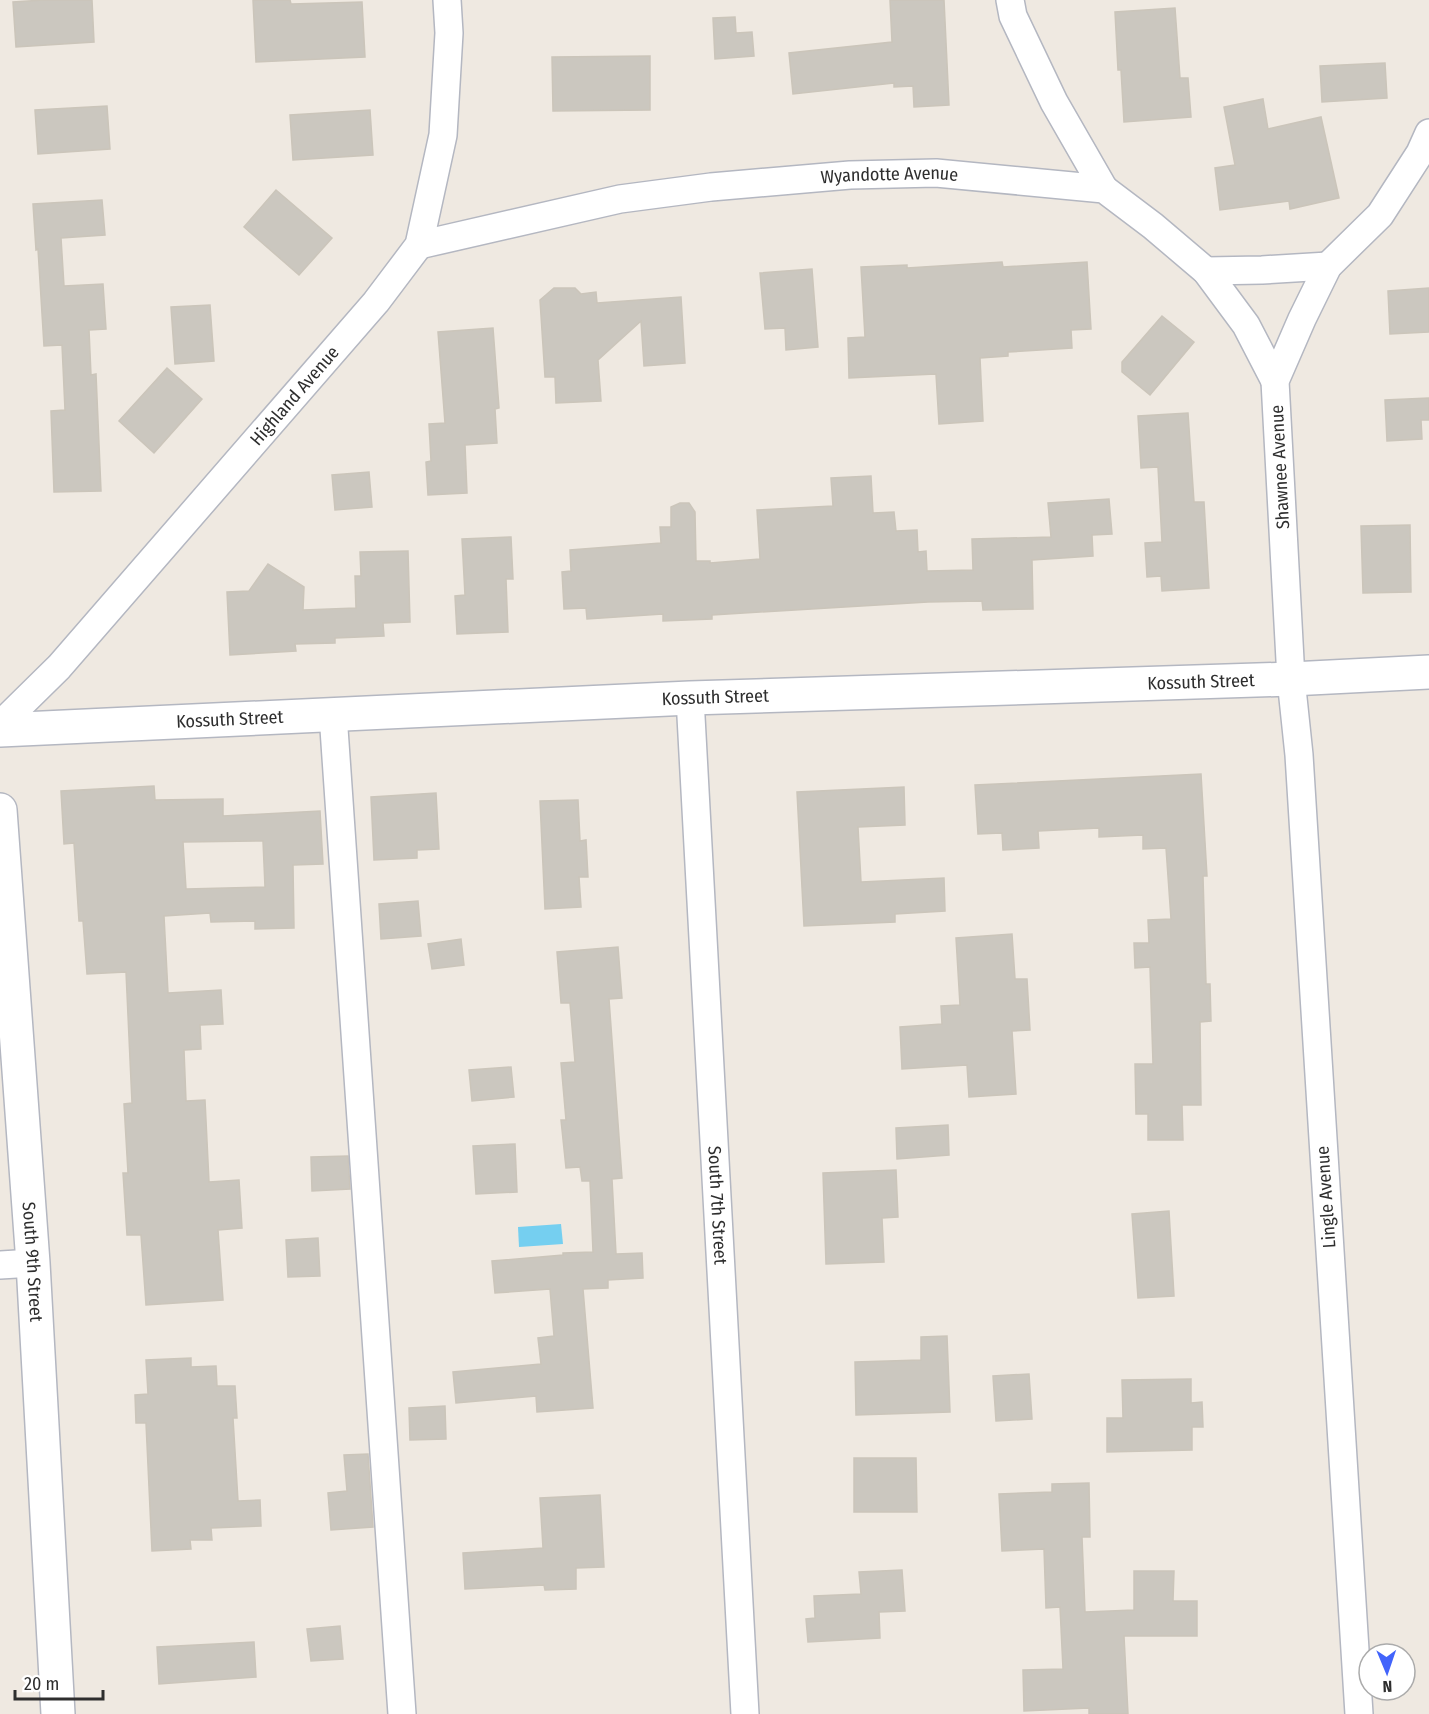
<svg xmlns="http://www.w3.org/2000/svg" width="1429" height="1714" viewBox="0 0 1429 1714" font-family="'Fira Sans Condensed',sans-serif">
  <rect width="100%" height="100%" fill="#efe9e1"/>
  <path fill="#75cff0" d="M 561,1224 L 563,1244 L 519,1247 L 518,1227 Z"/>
  <g fill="#cbc7bf" stroke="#cbc5ba" stroke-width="1.5" fill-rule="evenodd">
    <path d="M 43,0 L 92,0 L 94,42 L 16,47 L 13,2 Z"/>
    <path d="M 253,0 L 290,0 L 291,4 L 362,2 L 365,57 L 256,62 Z"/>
    <path d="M 890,0 L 944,0 L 949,105 L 914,107 L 913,86 L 894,87 L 894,83 L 793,94 L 789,53 L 892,42 Z"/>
    <path d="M 1175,8 L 1180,78 L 1188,78 L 1191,117 L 1124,122 L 1121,70 L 1118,70 L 1115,12 Z"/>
    <path d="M 735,17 L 736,33 L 752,32 L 754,56 L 715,59 L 713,18 Z"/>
    <path d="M 650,56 L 650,110 L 553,111 L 552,57 Z"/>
    <path d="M 1385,63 L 1387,98 L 1322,102 L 1320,66 Z"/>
    <path d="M 1263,99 L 1268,129 L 1321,117 L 1339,198 L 1290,209 L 1289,201 L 1220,210 L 1215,168 L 1235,165 L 1224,107 Z"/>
    <path d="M 107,106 L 110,149 L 38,154 L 35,110 Z"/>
    <path d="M 370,110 L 373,155 L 293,160 L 290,115 Z"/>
    <path d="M 276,190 L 332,238 L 299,275 L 244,227 Z"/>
    <path d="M 102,200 L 105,235 L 61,238 L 64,286 L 103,284 L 106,329 L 89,330 L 91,375 L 96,374 L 101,491 L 54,492 L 51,411 L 65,410 L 62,345 L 44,346 L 38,249 L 36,250 L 33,204 Z"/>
    <path d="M 1002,262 L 1003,267 L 1087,262 L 1091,329 L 1071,330 L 1072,348 L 1008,352 L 1008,356 L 980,358 L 983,421 L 939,424 L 936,374 L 849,378 L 848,338 L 865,337 L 861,267 L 907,265 L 907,268 Z"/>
    <path d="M 812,269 L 818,347 L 786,350 L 785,328 L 765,329 L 760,273 Z"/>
    <path d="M 554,288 L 575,288 L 581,294 L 596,292 L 597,303 L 681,297 L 685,363 L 644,366 L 641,321 L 598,360 L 601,401 L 556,403 L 555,377 L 545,377 L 540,300 Z"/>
    <path d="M 1429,288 L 1429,332 L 1390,334 L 1388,291 Z"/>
    <path d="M 210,305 L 214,361 L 175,364 L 171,307 Z"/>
    <path d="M 1162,316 L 1194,342 L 1150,395 L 1122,372 L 1122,362 Z"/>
    <path d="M 493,328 L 499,408 L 495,409 L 497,443 L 465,445 L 467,493 L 428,495 L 426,462 L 431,461 L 429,424 L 445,423 L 438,332 Z"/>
    <path d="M 167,368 L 202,399 L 154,453 L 119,421 Z"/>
    <path d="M 1429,398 L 1429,420 L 1421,420 L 1422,439 L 1387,441 L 1385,400 Z"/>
    <path d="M 1188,413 L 1194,502 L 1204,502 L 1209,588 L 1162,591 L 1161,576 L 1147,577 L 1145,543 L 1162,542 L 1158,467 L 1141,468 L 1138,416 Z"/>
    <path d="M 369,472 L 372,507 L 335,510 L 332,475 Z"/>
    <path d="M 871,476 L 873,513 L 894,512 L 896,531 L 917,530 L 918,552 L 926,551 L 927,571 L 973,570 L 972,539 L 1051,537 L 1048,503 L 1109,499 L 1112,534 L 1092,535 L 1093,556 L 1032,560 L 1033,609 L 983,610 L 982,601 L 928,602 L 712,615 L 712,619 L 663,621 L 663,614 L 587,619 L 586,608 L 564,609 L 562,572 L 571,571 L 570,550 L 661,543 L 660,527 L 671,527 L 671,507 L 680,503 L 689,503 L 695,512 L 696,561 L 710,561 L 710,563 L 760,559 L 757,510 L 833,506 L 831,478 Z"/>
    <path d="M 1410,525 L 1411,592 L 1363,593 L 1361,526 Z"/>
    <path d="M 511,537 L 513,579 L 506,579 L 508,632 L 457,634 L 455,596 L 465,595 L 462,539 Z"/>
    <path d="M 408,551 L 410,622 L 383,623 L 384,636 L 335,638 L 335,643 L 295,644 L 296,651 L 230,655 L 227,592 L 249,591 L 268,564 L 304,587 L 303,610 L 356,608 L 355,576 L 361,576 L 360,552 Z"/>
    <path d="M 1201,774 L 1207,876 L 1203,876 L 1206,984 L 1210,984 L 1211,1021 L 1200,1022 L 1201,1105 L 1182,1105 L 1183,1140 L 1148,1140 L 1148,1114 L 1136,1114 L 1135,1064 L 1153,1064 L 1150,967 L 1135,968 L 1134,943 L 1149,943 L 1148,920 L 1171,919 L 1166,848 L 1143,849 L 1143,835 L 1099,837 L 1099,828 L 1038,831 L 1039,848 L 1003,850 L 1002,833 L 978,834 L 975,785 Z"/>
    <path d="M 154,786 L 155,800 L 223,799 L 223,816 L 320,811 L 323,864 L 293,865 L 294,928 L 255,929 L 255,921 L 211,922 L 210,913 L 164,916 L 168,993 L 221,990 L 223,1024 L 200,1025 L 201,1049 L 184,1050 L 186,1101 L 205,1100 L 209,1182 L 239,1180 L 242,1228 L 218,1230 L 223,1300 L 146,1305 L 141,1235 L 127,1235 L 123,1173 L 128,1173 L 124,1104 L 132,1103 L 126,972 L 87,974 L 83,921 L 79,921 L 74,843 L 64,844 L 61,791 ZM 263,841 L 265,887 L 186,889 L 183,842 Z"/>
    <path d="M 904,787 L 905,825 L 858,827 L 861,882 L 944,878 L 945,911 L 895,914 L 895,922 L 804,926 L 797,792 Z"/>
    <path d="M 436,793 L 439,849 L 417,850 L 417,858 L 374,860 L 371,797 Z"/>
    <path d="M 578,800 L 580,841 L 586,840 L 588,877 L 579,877 L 581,907 L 545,909 L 540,801 Z"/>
    <path d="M 418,901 L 421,936 L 381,939 L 379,904 Z"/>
    <path d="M 1012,934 L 1015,979 L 1027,979 L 1030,1030 L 1012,1031 L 1016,1094 L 969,1097 L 967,1065 L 902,1069 L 900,1027 L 942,1024 L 941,1006 L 960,1005 L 956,938 Z"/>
    <path d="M 461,939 L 464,965 L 432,969 L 428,944 Z"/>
    <path d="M 618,947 L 622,998 L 609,999 L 622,1178 L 612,1179 L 616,1254 L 642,1253 L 643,1278 L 608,1280 L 608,1288 L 583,1289 L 593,1408 L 537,1412 L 536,1396 L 456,1403 L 453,1372 L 541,1364 L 538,1338 L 554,1336 L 550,1289 L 495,1293 L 492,1261 L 563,1255 L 563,1253 L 593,1252 L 590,1181 L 582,1181 L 580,1167 L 566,1168 L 561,1120 L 566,1120 L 561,1063 L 575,1062 L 570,1003 L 561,1003 L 557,952 Z"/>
    <path d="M 511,1067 L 514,1097 L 472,1101 L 469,1070 Z"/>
    <path d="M 948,1125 L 949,1155 L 897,1159 L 896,1128 Z"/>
    <path d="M 515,1144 L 517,1192 L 476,1194 L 473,1146 Z"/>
    <path d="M 348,1156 L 350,1189 L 312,1191 L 311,1157 Z"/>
    <path d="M 896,1170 L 898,1217 L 882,1218 L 884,1262 L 826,1264 L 823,1173 Z"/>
    <path d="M 1169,1211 L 1174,1296 L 1138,1298 L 1132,1214 Z"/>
    <path d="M 318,1238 L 320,1276 L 288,1277 L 286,1240 Z"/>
    <path d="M 947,1336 L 950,1412 L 856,1415 L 855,1362 L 921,1360 L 921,1337 Z"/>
    <path d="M 191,1358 L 191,1367 L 216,1366 L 217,1386 L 235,1386 L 237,1418 L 233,1418 L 238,1501 L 260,1500 L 261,1526 L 211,1528 L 212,1540 L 190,1540 L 191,1549 L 152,1551 L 146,1423 L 136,1423 L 135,1395 L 148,1394 L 146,1360 Z"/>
    <path d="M 1029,1374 L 1032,1419 L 996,1421 L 993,1376 Z"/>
    <path d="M 1191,1379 L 1191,1403 L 1202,1402 L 1203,1427 L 1192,1427 L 1192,1450 L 1107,1452 L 1107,1418 L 1123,1418 L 1122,1380 Z"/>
    <path d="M 445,1406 L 446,1439 L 410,1440 L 409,1408 Z"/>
    <path d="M 368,1454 L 373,1527 L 331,1530 L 328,1493 L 347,1491 L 344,1455 Z"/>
    <path d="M 854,1458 L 916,1458 L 917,1512 L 854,1512 Z"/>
    <path d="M 1089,1483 L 1090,1537 L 1082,1537 L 1085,1612 L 1134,1610 L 1134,1571 L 1174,1571 L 1173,1601 L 1197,1601 L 1197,1636 L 1124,1636 L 1128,1714 L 1089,1714 L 1089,1708 L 1024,1711 L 1023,1670 L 1063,1669 L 1060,1607 L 1046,1608 L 1044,1549 L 1002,1551 L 999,1494 L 1052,1492 L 1052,1484 Z"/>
    <path d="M 600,1495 L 604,1567 L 576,1568 L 576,1589 L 545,1590 L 544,1585 L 465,1589 L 463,1553 L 543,1548 L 540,1498 Z"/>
    <path d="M 902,1570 L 905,1611 L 879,1612 L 880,1638 L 808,1642 L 806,1619 L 815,1618 L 814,1596 L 861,1594 L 859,1572 Z"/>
    <path d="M 340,1626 L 343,1659 L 311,1661 L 307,1629 Z"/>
    <path d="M 254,1642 L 256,1677 L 159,1684 L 157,1647 Z"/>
  </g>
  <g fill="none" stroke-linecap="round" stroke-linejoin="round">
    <g stroke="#b4b7c1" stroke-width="30">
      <g id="minor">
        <path d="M 1010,0 L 1013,16 L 1054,102 L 1104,189"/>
        <path id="s1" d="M 419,245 L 620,199 L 711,187 L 850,175 L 936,173 L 1104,189 L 1153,226 L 1206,271 L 1246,325 L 1275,381"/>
        <path d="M 1206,271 L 1262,270 L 1328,266"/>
        <path id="s2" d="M 690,698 L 745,1714"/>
        <path d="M 333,714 L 402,1714"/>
        <path id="s3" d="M 0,725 L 59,667 L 376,302 L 419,245 L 443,135 L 449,33 L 447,0"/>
        <path d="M 0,1265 L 33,1263"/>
        <path d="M 1359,1714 L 1299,755 L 1291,679 L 1275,381 L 1302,319 L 1328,266 L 1380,215 L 1420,153 L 1429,133"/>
      </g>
    </g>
    <g stroke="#b4b7c1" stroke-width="36">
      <g id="tertiary">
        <path id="s4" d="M 0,730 L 690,698 L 1291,679 L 1429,672"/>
        <path id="s5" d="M 0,810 L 33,1263 L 58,1714"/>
      </g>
    </g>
    <use href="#minor" stroke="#fff" stroke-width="27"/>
    <use href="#tertiary" stroke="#fff" stroke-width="33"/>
  </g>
  <g text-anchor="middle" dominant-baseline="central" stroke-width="4.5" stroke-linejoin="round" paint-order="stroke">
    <g font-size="18" fill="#2e2e2e" stroke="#fff">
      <text stroke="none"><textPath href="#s1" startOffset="477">Wyandotte Avenue</textPath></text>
      <text stroke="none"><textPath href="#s3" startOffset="442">Highland Avenue</textPath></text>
      <text transform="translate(1280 467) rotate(-93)">Shawnee Avenue</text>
      <text stroke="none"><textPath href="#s4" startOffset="1202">Kossuth Street</textPath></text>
      <text stroke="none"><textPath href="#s4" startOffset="716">Kossuth Street</textPath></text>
      <text stroke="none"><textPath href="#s4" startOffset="230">Kossuth Street</textPath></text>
      <text transform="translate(1326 1197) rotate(-94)">Lingle Avenue</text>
      <text stroke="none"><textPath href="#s2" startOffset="508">South 7th Street</textPath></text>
      <text stroke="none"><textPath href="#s5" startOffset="453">South 9th Street</textPath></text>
    </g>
  </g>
  <g transform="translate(1387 1672) rotate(178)"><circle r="28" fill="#ffffff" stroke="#ababab" stroke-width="1.5"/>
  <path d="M0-4.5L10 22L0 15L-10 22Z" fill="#4264fb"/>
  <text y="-9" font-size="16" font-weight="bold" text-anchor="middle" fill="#2e2e2e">N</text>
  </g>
  <path d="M15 1690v9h88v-9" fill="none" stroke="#2e2e2e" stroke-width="3"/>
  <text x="24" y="1690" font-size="18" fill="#2e2e2e" stroke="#ffffff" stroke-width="4.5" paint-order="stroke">20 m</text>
</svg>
